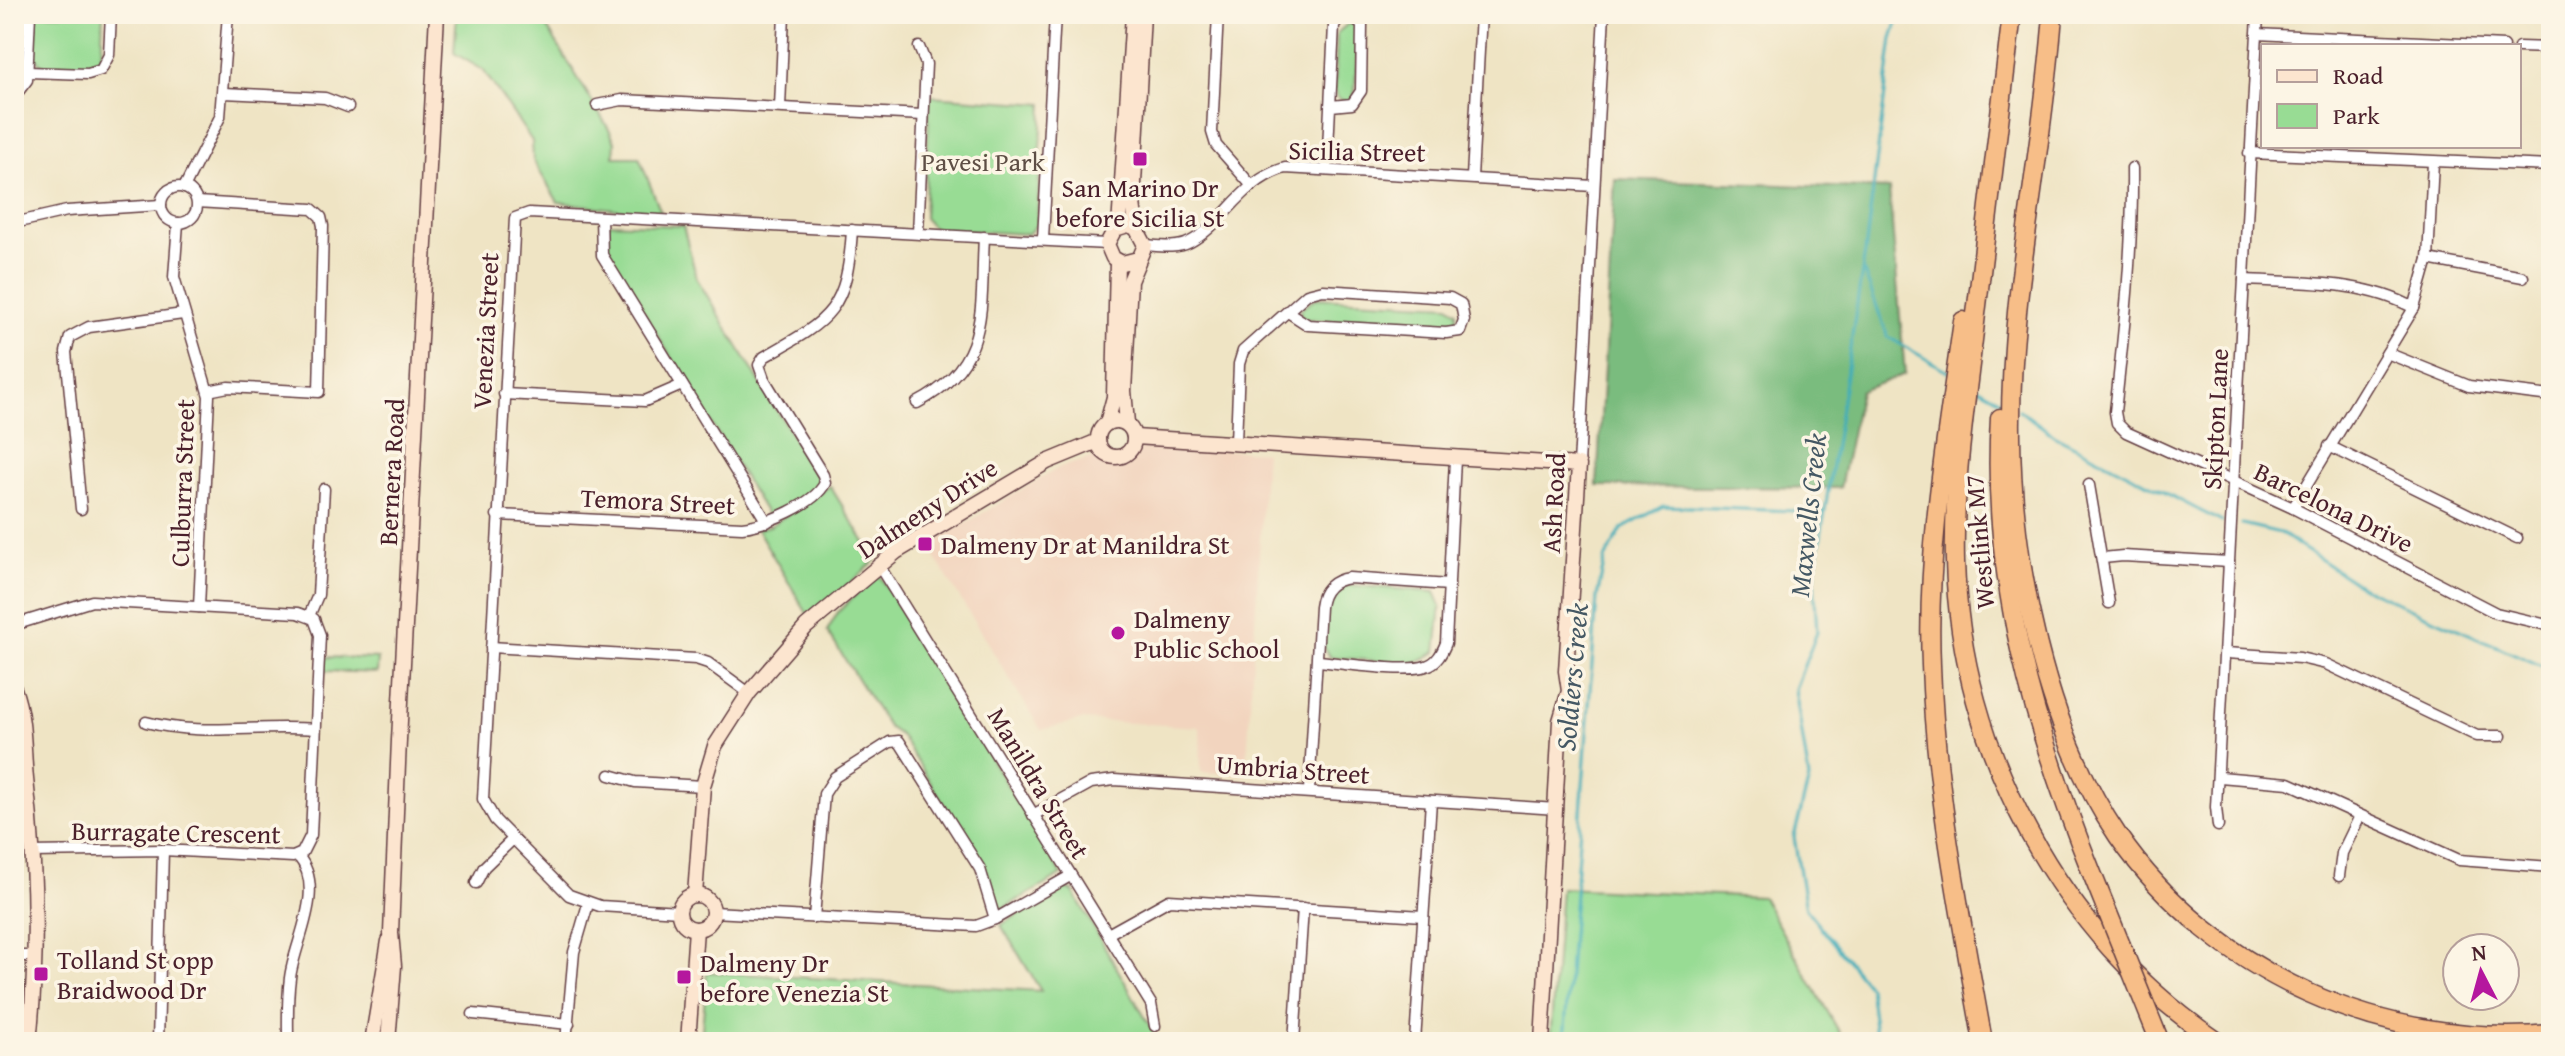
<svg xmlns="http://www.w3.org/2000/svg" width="2565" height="1056" viewBox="0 0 2565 1056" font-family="'Gentium Book Plus',serif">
  <rect width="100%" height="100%" fill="#fcf5e5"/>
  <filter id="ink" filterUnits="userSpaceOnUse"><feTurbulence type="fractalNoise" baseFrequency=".0125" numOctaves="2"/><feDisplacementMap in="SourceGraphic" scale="16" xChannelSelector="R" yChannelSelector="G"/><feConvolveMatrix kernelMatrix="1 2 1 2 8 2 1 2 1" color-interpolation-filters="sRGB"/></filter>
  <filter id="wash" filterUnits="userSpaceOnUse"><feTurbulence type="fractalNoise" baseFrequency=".006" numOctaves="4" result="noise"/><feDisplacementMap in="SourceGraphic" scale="32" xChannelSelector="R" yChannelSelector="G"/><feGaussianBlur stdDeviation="1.8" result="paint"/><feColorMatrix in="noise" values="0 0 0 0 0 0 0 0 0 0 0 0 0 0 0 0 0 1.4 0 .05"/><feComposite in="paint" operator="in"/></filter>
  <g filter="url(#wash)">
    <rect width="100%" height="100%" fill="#efe4c4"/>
    <path fill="#f2d4be" d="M 1144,446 L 1265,452 L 1246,775 L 1201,772 L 1200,727 L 1081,720 L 1041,730 L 928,546 L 1060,467 L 1096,457 L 1126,462 Z"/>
    <g fill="#98dc94" stroke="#717e60" stroke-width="2">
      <path d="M 36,14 L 103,14 L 101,61 L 92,69 L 44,67 L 34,57 Z"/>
      <path d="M 457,14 L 539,14 L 610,131 L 615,142 L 614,157 L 639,157 L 662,215 L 558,202 L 533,160 L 532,141 L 483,70 L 454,53 Z"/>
      <path d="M 1349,23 L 1357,27 L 1358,34 L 1355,91 L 1352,99 L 1344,101 L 1337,97 L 1335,90 L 1337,33 Z"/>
      <path d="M 930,96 L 1043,104 L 1037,224 L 1028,234 L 934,229 L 924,218 Z"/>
      <path d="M 608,223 L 683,226 L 697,279 L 820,481 L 815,490 L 768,517 L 607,252 Z"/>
      <path d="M 1316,298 L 1449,305 L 1457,311 L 1457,319 L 1447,328 L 1305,319 L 1300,315 L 1301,309 Z"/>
      <path d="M 830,486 L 876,560 L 829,603 L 808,615 L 757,529 L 770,526 Z"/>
      <path d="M 878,573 L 1062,875 L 1000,910 L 986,870 L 901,736 L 888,727 L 827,631 L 838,612 Z"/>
      <path d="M 1349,585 L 1435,592 L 1441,606 L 1436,652 L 1413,664 L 1330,657 C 1315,642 1323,602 1337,588 Z"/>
      <path d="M 325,657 L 378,659 L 377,673 L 325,671 Z"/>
      <path d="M 1063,887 L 1073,891 L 1159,1042 L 701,1042 L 707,972 L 1041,991 L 1001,925 Z"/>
      <path d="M 1561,888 L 1762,897 L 1845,1042 L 1550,1042 Z"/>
    </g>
    <path fill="#7abc7e" stroke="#626e54" stroke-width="2" d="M 1615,179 L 1889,189 L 1905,374 L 1860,391 L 1840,488 L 1597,486 Z"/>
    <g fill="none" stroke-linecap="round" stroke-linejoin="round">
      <g stroke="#3dadba" stroke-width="3">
        <path d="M 1864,272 L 1888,337 L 1949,372"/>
        <path d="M 1974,385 L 2006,403"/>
        <path d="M 2019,410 L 2055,436 L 2222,522"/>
        <path d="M 2242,524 L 2280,533 L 2362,587 L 2551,670"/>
        <path d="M 1564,1042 L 1597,597 L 1605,559 L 1622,529 L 1663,506 L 1824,512"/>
        <path d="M 1876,1042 L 1869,987 L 1806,909 L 1794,837 L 1809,779 L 1795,689 L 1817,632 L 1814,581 L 1865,252 L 1892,38 L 1900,14"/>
      </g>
    </g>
  </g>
  <g filter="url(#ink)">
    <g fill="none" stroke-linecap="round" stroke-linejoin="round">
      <g stroke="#633d42" stroke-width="13">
        <g id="street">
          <path d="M 1218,14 L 1212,132 L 1216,145 L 1252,186"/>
          <path d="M 14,27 L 29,28"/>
          <path d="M 2257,34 L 2504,46"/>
          <path d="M 2519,47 L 2551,48"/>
          <path d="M 28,72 L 88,74 L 101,70 L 109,55 L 111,14"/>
          <path d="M 224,93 L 325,98 L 348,107"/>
          <path d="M 14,97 L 27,80 L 30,14"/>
          <path d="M 597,105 L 622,100 L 923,115"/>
          <path d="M 780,107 L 784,14"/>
          <path d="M 2249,153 L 2551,166"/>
          <path d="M 2132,168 C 2133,250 2124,330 2115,412 L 2117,423 L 2126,432 L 2293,508 L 2496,613 L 2551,626"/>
          <path d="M 1327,169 L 1334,25 L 1340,17 L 1348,15 L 1362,25 L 1361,91 L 1352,104 L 1331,106"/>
          <path d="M 1472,177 L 1481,14"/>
          <circle cx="179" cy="205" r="18"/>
          <path d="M 184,188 L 220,117 L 228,14"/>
          <path d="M 197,202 L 312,209 L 321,217 L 323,226 L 319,392 L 228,387 L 208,391"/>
          <path d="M 601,217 L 602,255 L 767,522"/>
          <path d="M 14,223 L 67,211 L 161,205"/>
          <path d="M 178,223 L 174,277 L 209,396 L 199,607"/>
          <path d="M 918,233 L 926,64 L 919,47"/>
          <path d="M 1043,239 L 1055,14"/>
          <path d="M 1145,245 C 1159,246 1177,249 1190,242 C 1225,223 1242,180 1285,168 L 1594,186"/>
          <path d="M 2428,259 L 2523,277"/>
          <path d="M 2244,280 C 2299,283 2364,280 2414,308"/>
          <path d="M 2387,353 L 2469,386 L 2551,396"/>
          <path d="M 504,394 L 645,401 L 682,385"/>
          <path d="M 917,403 C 991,364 980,310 984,237"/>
          <path d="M 1236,442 L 1239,364 L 1243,351 L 1307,294 L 1323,290 L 1450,298 L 1461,304 L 1464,320 L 1460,331 L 1446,333 L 1308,325 L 1288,312"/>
          <path d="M 2329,446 L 2517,538"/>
          <path d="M 1579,465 L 1604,14"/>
          <path d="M 2089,485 L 2109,603"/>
          <path d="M 2293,508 L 2414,308 L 2428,259 L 2433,162"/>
          <path d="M 81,509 L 66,352 L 70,337 L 89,327 L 183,314"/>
          <path d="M 497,515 L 742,527 C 765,525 815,504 825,483 L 823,475 L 764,379 L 759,365 L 764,357 C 831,319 847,311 852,230"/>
          <path d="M 2103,558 L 2123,556 L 2229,562"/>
          <path d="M 878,564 L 1151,1004 L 1155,1026"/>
          <path d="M 309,616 L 318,595 L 324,489"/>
          <path d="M 14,625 L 92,601 L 298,613 L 314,619 L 320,635 L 311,835 L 302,853 L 293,857 L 163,850 L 31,852"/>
          <path d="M 491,647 L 696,659 L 708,663 L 749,693"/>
          <path d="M 2226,653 L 2300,658 L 2326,664 L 2477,736 L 2501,736"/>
          <path d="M 1318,661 C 1342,663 1406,673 1426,666 C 1437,663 1442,653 1446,643 L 1455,459"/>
          <path d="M 146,722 C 203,737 258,724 315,729"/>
          <path d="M 610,775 L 635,782 L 703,786"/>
          <path d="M 2220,777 L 2289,783 L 2459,860 L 2551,867"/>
          <path d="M 1309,791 L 1320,607 C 1322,590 1332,580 1349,578 L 1449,585"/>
          <path d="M 1033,815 L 1091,783 L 1114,780 L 1557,809"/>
          <path d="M 2218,826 L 2216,807 L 2258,14"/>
          <path d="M 2339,876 L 2342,853 L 2360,816"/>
          <path d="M 476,883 L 484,867 L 513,839"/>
          <path d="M 679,911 L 600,906 L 569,895 L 495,820 L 483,799 L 515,218 L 529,213 L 1107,244"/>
          <path d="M 713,912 L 976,926 L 995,919 L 1070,876"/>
          <path d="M 814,918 L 824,794 L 835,777 L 890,742 L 899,741 L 980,869 L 995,919"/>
          <path d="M 1108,934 L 1169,900 L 1423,916"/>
          <path d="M 14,956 L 35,956"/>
          <path d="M 473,1014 L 569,1024"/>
          <path d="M 158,1042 L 163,850"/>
          <path d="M 288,1042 C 288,1021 287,999 290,978 C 294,942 327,889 298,856"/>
          <path d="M 566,1042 L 574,952 L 588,904"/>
          <path d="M 1294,1042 L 1303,908"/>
          <path d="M 1415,1042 L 1431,801"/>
        </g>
      </g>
      <g stroke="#633d42" stroke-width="17">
        <g id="secondary">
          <path d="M 1119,227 L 1133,14"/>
          <path d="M 1136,228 L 1133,202 L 1143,14"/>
          <circle cx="1116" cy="439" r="18"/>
          <path d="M 1107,423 L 1114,397 L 1117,261"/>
          <path d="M 1127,423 L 1124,391 L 1130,281 L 1145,245 L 1136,228 L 1128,225 L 1115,229 L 1107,244 L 1113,258 L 1122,263 L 1138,259"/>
          <path d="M 1135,437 L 1579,465 L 1566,671 L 1569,691 L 1560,721 L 1542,1042"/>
          <path d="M 14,689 C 25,719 23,748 26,779 C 36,866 38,956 29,1042"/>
          <path d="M 695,895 L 703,786 L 715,746 L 749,693 L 806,627 L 896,552 L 1047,462 L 1098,441"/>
          <circle cx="696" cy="912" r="17"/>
          <path d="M 372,1042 L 389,941"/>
          <path d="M 388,1042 L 394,966 L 391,933 L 399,740 L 437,14"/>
          <path d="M 688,1042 L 696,929"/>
        </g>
      </g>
      <g stroke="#633d42" stroke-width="21">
        <g id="highway">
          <path d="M 2012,14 C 2000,114 1988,214 1976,314 C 1967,396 1953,479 1955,561 C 1960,750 2060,936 2218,1042"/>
          <path d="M 2053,14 C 2043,155 2009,294 2011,436 C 2012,564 2045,729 2118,836 C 2214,975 2385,1049 2551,1034"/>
          <path d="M 1963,321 C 1947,435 1926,550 1931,665 C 1935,792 1961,917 1983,1042"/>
          <path d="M 2000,418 C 1990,579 2034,729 2093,876"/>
        </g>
      </g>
      <use href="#street" stroke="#fff" stroke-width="10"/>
      <use href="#secondary" stroke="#fce5cf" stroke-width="14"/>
      <use href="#highway" stroke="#f7be88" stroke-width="18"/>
      <g stroke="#633d42" stroke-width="21" stroke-linecap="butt">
        <path id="highway-bridge" d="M 2093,876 L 2160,1042"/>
      </g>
      <use href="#highway-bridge" stroke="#f7be88" stroke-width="18"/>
    </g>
  </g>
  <g fill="#b5179e" stroke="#fcf5e5" stroke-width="3">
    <rect x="1132" y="151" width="16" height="16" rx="4"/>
    <rect x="917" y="536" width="16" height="16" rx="4"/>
    <circle cx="1118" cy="633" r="8"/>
    <rect x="33" y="966" width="16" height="16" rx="4"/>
    <rect x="676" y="969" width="16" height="16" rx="4"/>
  </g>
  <g text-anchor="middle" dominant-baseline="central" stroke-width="7" stroke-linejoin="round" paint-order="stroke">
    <g font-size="26" fill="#4a1f2b" stroke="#fcf5e5">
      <text transform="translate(1357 151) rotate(1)">Sicilia Street</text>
      <text transform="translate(485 331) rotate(-87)">Venezia Street</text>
      <text transform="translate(2215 419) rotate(-87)">Skipton Lane</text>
      <text transform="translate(391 472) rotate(-87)">Bernera Road</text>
      <text transform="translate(182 483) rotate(-88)">Culburra Street</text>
      <text transform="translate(658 501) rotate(3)">Temora Street</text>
      <text transform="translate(1553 503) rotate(-87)">Ash Road</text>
      <text transform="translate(2334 507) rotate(26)">Barcelona Drive</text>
      <text transform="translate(927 508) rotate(-33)">Dalmeny Drive</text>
      <text transform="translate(1979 542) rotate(-95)">Westlink M7</text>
      <text transform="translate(1293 769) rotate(4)">Umbria Street</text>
      <text transform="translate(1039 783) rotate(59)">Manildra Street</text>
      <text transform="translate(176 832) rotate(1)">Burragate Crescent</text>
    </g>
    <g font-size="26" fill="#5e4e45" stroke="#fcf5e5">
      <text x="983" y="161">Pavesi Park</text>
    </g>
    <g font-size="26" fill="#4a1f2b" stroke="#fcf5e5" text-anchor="start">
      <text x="1140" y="187" text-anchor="middle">San Marino Dr<tspan x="1140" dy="30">before Sicilia St</tspan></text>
      <text x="941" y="544">Dalmeny Dr at Manildra St</text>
      <text x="1134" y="618">Dalmeny<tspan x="1134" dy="30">Public School</tspan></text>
      <text x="57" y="959">Tolland St opp<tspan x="57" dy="30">Braidwood Dr</tspan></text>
      <text x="700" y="962">Dalmeny Dr<tspan x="700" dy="30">before Venezia St</tspan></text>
    </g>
    <g font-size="28" font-style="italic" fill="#455864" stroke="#fcf5e5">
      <text transform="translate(1807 515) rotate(-84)">Maxwells Creek</text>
      <text transform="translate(1571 677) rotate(-85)">Soldiers Creek</text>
    </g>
  </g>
  <rect width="2565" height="1056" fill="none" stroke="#fcf5e5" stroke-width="48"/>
  <rect x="2261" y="44" width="260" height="104" fill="#fcf5e5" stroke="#b59f9b" stroke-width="2"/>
  <rect x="2277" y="70" width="40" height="12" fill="#fce5cf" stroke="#b59f9b" stroke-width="2"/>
  <text x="2333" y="84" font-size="24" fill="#4a1f2b">Road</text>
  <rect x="2277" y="104" width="40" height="24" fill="#98dc94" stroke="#b59f9b" stroke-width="2"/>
  <text x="2333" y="124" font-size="24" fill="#4a1f2b">Park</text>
  <g transform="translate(2481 972) rotate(354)"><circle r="38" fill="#fcf5e5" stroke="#b59f9b" stroke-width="2"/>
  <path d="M0-6L14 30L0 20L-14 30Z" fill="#b5179e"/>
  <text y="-12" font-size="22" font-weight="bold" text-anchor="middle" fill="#4a1f2b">N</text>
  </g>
</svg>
